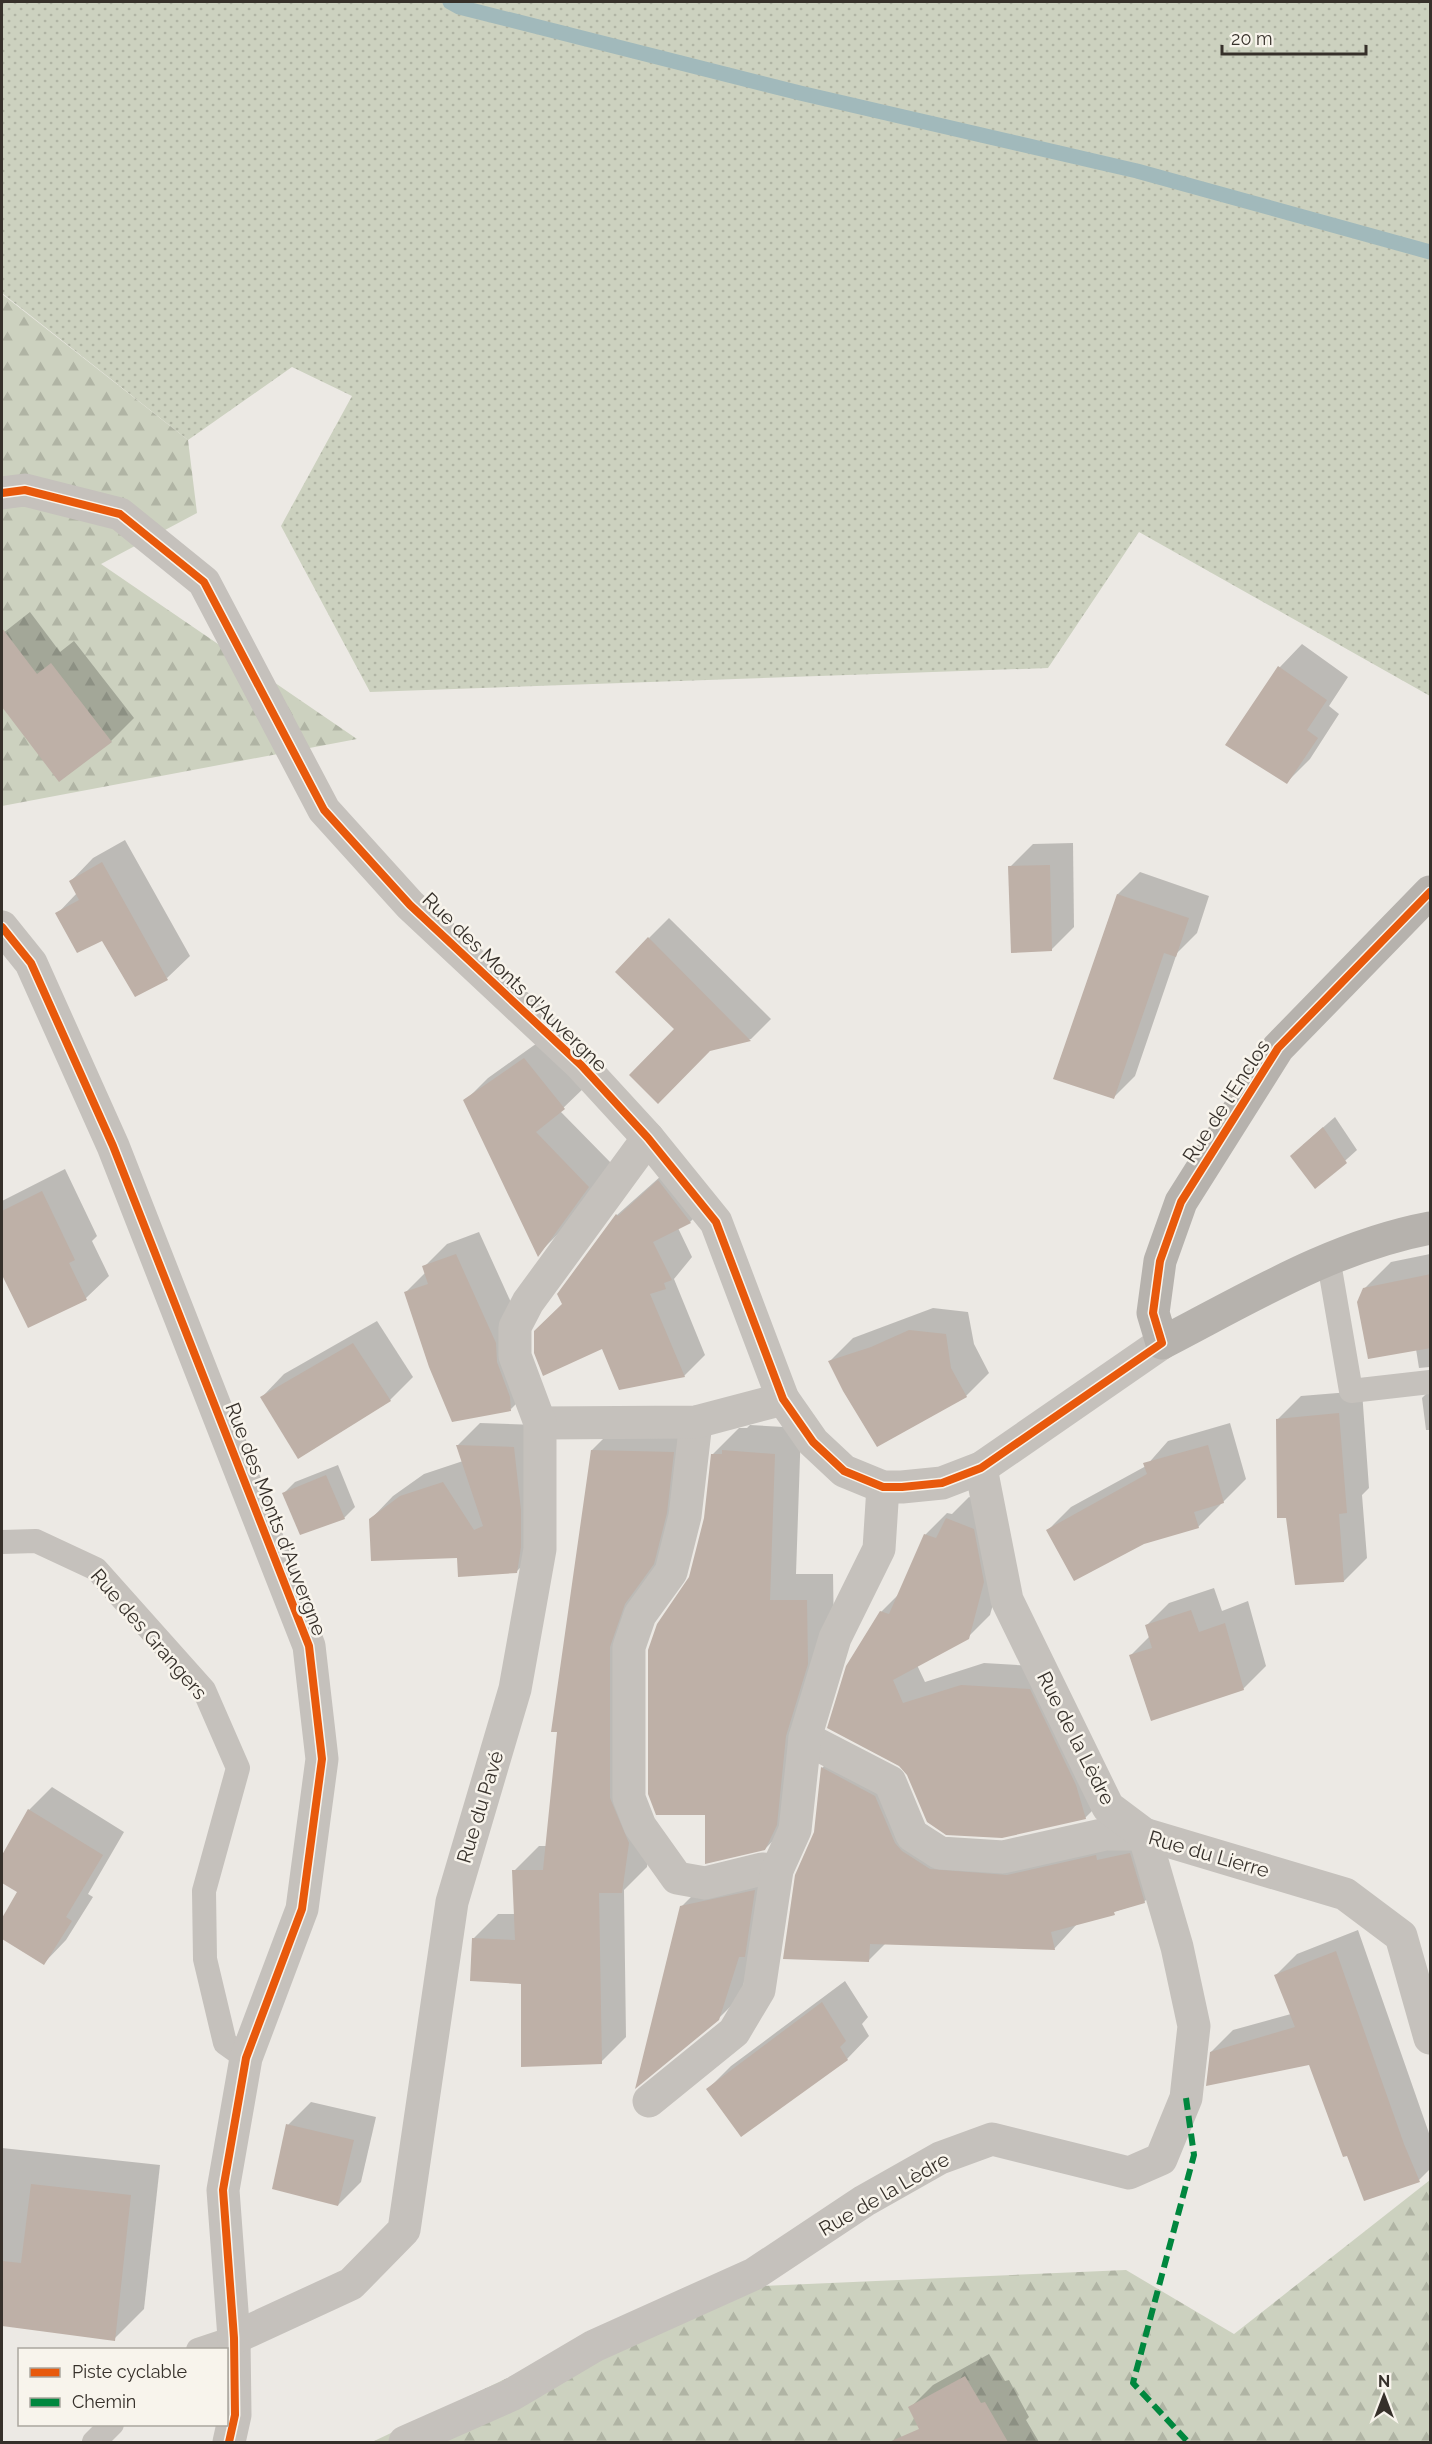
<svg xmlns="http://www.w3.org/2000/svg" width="1432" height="2444" viewBox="0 0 1432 2444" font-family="Raleway,sans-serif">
  <defs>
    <pattern id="green-dots" width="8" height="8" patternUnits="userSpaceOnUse" patternTransform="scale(1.5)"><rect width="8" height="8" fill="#ccd1bf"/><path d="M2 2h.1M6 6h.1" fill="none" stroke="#b0b4a4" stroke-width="1.8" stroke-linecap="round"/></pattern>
    <pattern id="forest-firs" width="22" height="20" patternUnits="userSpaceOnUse" patternTransform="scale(1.5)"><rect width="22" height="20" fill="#ccd1bf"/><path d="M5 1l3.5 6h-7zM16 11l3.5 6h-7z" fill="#b0b4a4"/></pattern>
  </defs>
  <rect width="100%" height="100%" fill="#ece9e4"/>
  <path fill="url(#green-dots)" d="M 2,2 L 1430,2 L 1430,696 L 1139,532 L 1048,668 L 370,692 L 281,526 L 352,396 L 292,367 L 188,440 L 2,293 Z"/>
  <g fill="url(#forest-firs)">
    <path d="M 2,294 L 188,440 L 197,513 L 101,564 L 357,739 L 2,806 Z"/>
    <path d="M 1430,2180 L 1430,2442 L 372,2442 L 695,2289 L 1126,2270 L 1234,2334 Z"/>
  </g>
  <g fill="#0003">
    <path d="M 30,612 L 60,652 L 74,641 L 134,718 L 111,741 L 60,780 L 2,705 L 2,634 Z"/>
    <path d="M 1302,644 L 1348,677 L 1329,706 L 1339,714 L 1310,759 L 1287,782 L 1227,745 L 1280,667 Z"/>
    <path d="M 125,840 L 190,956 L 167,978 L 57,914 L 77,893 L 71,881 L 93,858 Z"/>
    <path d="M 1073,843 L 1074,927 L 1051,950 L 1010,867 L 1033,844 Z"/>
    <path d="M 1140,872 L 1209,896 L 1197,933 L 1177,953 L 1135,1076 L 1113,1098 L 1055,1078 L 1118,894 Z"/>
    <path d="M 669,918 L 771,1019 L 751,1039 L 710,1049 L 677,1029 L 649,938 Z"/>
    <path d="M 547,1036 L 587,1085 L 560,1111 L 611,1163 L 560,1232 L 538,1254 L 465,1101 L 488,1078 Z"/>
    <path d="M 1335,1117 L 1357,1150 L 1316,1187 L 1303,1145 Z"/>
    <path d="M 679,1160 L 711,1201 L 690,1222 L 678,1228 L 692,1257 L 674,1279 L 705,1355 L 684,1376 L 603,1347 L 564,1304 L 559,1294 L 617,1215 Z"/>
    <path d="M 65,1169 L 97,1236 L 92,1241 L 109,1276 L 86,1298 L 29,1326 L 2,1272 L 2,1201 Z"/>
    <path d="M 479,1232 L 519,1320 L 534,1386 L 511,1409 L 406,1292 L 426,1272 L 424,1267 L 447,1244 Z"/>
    <path d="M 1430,1254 L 1430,1367 L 1419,1368 L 1416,1349 L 1364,1289 L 1391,1262 Z"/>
    <path d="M 933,1308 L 968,1312 L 974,1344 L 989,1373 L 966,1396 L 830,1361 L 853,1338 Z"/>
    <path d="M 377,1321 L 413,1377 L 390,1400 L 262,1397 L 284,1374 Z"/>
    <path d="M 1430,1390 L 1430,1430 L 1426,1430 L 1422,1398 Z"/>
    <path d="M 1362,1391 L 1369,1488 L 1362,1495 L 1367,1558 L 1344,1581 L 1288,1516 L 1278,1419 L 1301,1396 Z"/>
    <path d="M 480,1423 L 537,1425 L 539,1549 L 516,1572 L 458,1556 L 370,1520 L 393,1496 L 424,1474 L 463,1461 L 457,1446 Z"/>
    <path d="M 1230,1423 L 1246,1479 L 1198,1527 L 1048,1530 L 1071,1507 L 1146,1466 L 1168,1441 Z"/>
    <path d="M 617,1425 L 698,1428 L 678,1537 L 649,1578 L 635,1772 L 653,1817 L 647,1867 L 624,1890 L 626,2037 L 601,2062 L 522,1983 L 473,1939 L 498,1914 L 516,1914 L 514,1871 L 539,1846 L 547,1846 L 592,1450 Z"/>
    <path d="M 750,1425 L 801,1428 L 796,1574 L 833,1574 L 834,1636 L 791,1822 L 765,1849 L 707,1814 L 691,1577 L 705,1519 L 713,1454 L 739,1428 L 747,1428 Z"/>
    <path d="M 338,1465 L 355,1507 L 344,1518 L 284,1493 L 295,1482 Z"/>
    <path d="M 969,1497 L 996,1507 L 1006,1559 L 990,1615 L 968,1637 L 917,1665 L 925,1682 L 984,1663 L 1052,1667 L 1107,1796 L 1085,1818 L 909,1774 L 881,1612 L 900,1593 L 925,1535 L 947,1513 L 952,1514 Z"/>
    <path d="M 1214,1588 L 1222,1611 L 1248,1601 L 1266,1666 L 1243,1689 L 1131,1655 L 1150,1636 L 1146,1626 L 1169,1603 Z"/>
    <path d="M 845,1745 L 918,1820 L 962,1849 L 1153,1831 L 1167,1879 L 1144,1902 L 1077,1924 L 1054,1949 L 886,1943 L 869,1960 L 815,1832 L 822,1768 Z"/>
    <path d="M 52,1787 L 124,1832 L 88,1894 L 93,1897 L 66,1940 L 44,1963 L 13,1930 L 2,1923 L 19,1891 L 2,1881 L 2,1864 L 16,1841 L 13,1839 L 29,1810 Z"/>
    <path d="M 775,1870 L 740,1997 L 718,2019 L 681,1907 L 702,1886 Z"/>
    <path d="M 1358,1930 L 1430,2136 L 1430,2169 L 1419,2180 L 1310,2063 L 1211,2052 L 1233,2030 L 1291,2014 L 1276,1975 L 1297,1954 Z"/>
    <path d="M 845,1981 L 868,2017 L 862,2024 L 869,2036 L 847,2059 L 708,2089 L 731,2066 Z"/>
    <path d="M 311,2102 L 376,2117 L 361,2182 L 338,2205 L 288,2125 Z"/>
    <path d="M 2,2148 L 160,2165 L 144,2309 L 114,2339 L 2,2324 Z"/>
    <path d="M 989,2354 L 1005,2381 L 1009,2380 L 1029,2417 L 1026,2420 L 1039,2442 L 928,2442 L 910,2408 L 933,2385 Z"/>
  </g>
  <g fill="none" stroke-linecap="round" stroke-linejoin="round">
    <path stroke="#a1b9bb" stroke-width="15" d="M 450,2 L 459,7 L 800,93 L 1137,171 L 1430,252"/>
  </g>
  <g fill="#beb0a7">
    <path d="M 2,628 L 37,674 L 51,663 L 112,742 L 59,782 L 2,707 Z"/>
    <path d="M 1278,666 L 1327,700 L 1307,730 L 1318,738 L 1287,784 L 1225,745 Z"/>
    <path d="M 102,862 L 168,980 L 135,997 L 102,941 L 77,953 L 55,913 L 79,900 L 69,881 Z"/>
    <path d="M 1050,865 L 1052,951 L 1011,953 L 1008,866 Z"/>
    <path d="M 1117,894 L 1189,918 L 1176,957 L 1164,953 L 1114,1099 L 1053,1079 Z"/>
    <path d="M 648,937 L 751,1041 L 710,1051 L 658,1104 L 629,1075 L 674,1029 L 615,972 Z"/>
    <path d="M 524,1058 L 565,1109 L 536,1132 L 589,1187 L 538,1257 L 463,1100 Z"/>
    <path d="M 1323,1127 L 1347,1163 L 1315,1189 L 1290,1156 Z"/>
    <path d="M 658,1180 L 691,1223 L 653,1242 L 672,1280 L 664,1283 L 666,1289 L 650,1294 L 685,1377 L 619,1390 L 602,1349 L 543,1376 L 534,1353 L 534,1331 L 562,1304 L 557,1294 L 616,1214 L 618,1216 Z"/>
    <path d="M 42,1191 L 75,1260 L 69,1263 L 87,1300 L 28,1328 L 2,1275 L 2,1211 Z"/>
    <path d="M 456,1254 L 496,1343 L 497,1362 L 510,1397 L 511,1411 L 452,1422 L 429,1367 L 404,1292 L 428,1284 L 422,1266 Z"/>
    <path d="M 1431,1274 L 1431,1348 L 1368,1359 L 1357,1302 L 1363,1288 Z"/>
    <path d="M 909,1330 L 946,1334 L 951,1368 L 967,1397 L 877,1447 L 843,1391 L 828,1361 L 871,1347 Z"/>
    <path d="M 353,1343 L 391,1401 L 298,1459 L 260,1397 Z"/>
    <path d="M 1339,1413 L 1347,1513 L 1339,1514 L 1344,1582 L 1295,1585 L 1286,1518 L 1277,1518 L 1276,1419 Z"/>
    <path d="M 456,1445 L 514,1447 L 521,1510 L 521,1547 L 517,1573 L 458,1577 L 457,1558 L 371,1561 L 369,1519 L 400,1496 L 443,1482 L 474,1530 L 483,1526 Z"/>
    <path d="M 1208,1445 L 1224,1503 L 1194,1512 L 1199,1528 L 1144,1544 L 1074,1581 L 1046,1530 L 1147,1474 L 1143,1463 Z"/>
    <path d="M 591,1450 L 674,1452 L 667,1513 L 654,1564 L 625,1604 L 610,1647 L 610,1798 L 629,1843 L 622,1893 L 599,1893 L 602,2064 L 521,2067 L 521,1984 L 470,1981 L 472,1938 L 515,1940 L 512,1870 L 543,1870 L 557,1732 L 551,1732 Z"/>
    <path d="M 722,1450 L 775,1454 L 770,1600 L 807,1600 L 808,1664 L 786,1736 L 777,1825 L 765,1850 L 705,1864 L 705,1815 L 656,1815 L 648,1794 L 648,1650 L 657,1624 L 689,1577 L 704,1518 L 711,1454 L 722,1454 Z"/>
    <path d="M 326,1475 L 345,1519 L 300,1535 L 282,1493 Z"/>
    <path d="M 946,1518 L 974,1529 L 984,1582 L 969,1639 L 893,1680 L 903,1703 L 961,1685 L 1030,1689 L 1076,1785 L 1086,1819 L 1002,1838 L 946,1835 L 927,1822 L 907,1775 L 899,1766 L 827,1728 L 846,1666 L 880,1611 L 889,1614 L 924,1534 L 936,1538 Z"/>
    <path d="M 1191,1610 L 1199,1632 L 1225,1623 L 1244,1690 L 1151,1721 L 1129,1655 L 1152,1648 L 1145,1625 Z"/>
    <path d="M 821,1767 L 875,1796 L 895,1843 L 902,1851 L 930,1869 L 1007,1875 L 1096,1855 L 1097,1860 L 1130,1853 L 1145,1903 L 1114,1912 L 1115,1915 L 1051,1932 L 1055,1950 L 870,1944 L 869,1962 L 783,1959 L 795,1875 L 814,1832 Z"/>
    <path d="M 28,1809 L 103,1855 L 66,1917 L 72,1921 L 44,1965 L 2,1939 L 2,1918 L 17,1892 L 2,1883 L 2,1855 Z"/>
    <path d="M 755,1890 L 745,1957 L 739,1957 L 719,2020 L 635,2089 L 680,1906 Z"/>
    <path d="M 1336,1951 L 1404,2144 L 1420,2182 L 1364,2201 L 1347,2156 L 1343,2157 L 1309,2065 L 1206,2086 L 1210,2052 L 1295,2027 L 1274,1975 Z"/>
    <path d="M 822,2002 L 846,2041 L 840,2047 L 848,2060 L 741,2137 L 706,2089 Z"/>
    <path d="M 286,2124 L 354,2140 L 338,2206 L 272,2189 Z"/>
    <path d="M 31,2184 L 131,2195 L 115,2341 L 2,2326 L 2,2261 L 21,2263 Z"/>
    <path d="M 965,2376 L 981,2403 L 985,2402 L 1008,2442 L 889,2442 L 919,2429 L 908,2407 Z"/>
  </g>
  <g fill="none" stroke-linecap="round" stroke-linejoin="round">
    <g stroke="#c5c1bc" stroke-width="24">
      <path d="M 1328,1257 L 1351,1391 L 1430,1382"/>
      <path d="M 2,1542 L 36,1541 L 96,1569 L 204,1690 L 238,1768 L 204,1891 L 205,1959 L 225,2043 L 246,2058"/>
      <path d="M 198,2350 L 234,2338"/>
      <path d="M 94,2442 L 112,2424"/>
    </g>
    <g stroke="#c5c1bc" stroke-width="33">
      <path d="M 2,493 L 25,490 L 120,514 L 204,582 L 324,810 L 410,905 L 581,1065 L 648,1138 L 716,1222 L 783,1399 L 813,1442 L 844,1471 L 883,1487 L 902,1487 L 942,1483 L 981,1468 L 1162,1343"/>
      <path d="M 2,927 L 31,963 L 113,1146 L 309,1646 L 322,1759 L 302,1909 L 246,2058 L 223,2190 L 234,2338 L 235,2415 L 229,2442"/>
      <path d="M 696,1422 L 685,1516 L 671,1572 L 640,1615 L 629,1647 L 629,1798 L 640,1826 L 677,1878 L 705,1883 L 762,1869 L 777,1870"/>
      <path d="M 540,1423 L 696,1422 L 783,1399"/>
      <path d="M 805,1738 L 890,1782 L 912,1835 L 940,1853 L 1003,1857 L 1106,1834 L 1144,1834 L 1345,1894 L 1401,1936 L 1430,2038"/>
      <path d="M 649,2101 L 734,2032 L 759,1990 L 777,1870 L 795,1830 L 805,1738 L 835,1638 L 879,1549 L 883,1487"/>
      <path d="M 234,2338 L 351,2284 L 404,2230 L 452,1902 L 515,1689 L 540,1549 L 540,1423 L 515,1356 L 515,1327 L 528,1302 L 648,1138"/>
      <path d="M 405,2442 L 511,2395 L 594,2346 L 754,2274 L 864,2201 L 940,2158 L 992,2139 L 1129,2173 L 1161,2159 L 1186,2098 L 1194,2026 L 1177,1947 L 1144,1834 L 1108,1807 L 1007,1600 L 981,1468"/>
    </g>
    <path stroke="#b6b2ad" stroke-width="33" d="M 1430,892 L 1278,1048 L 1181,1202 L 1160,1261 L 1153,1313 L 1162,1343 C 1249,1298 1334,1246 1430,1228"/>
    <path stroke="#00873e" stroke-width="6" stroke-dasharray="12 6" stroke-linecap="butt" d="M 1186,2098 L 1194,2155 L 1133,2383 L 1188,2442"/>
    <g stroke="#f8f4ec" stroke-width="11">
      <g id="cycleway">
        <path d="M 2,493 L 25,490 L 120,514 L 204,582 L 324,810 L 410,905 L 581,1065 L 648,1138 L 716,1222 L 783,1399 L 813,1442 L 844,1471 L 883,1487 L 902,1487 L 942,1483 L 981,1468 L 1162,1343 L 1153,1313 L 1160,1261 L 1181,1202 L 1278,1048 L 1430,892"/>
        <path d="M 2,927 L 31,963 L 113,1146 L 309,1646 L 322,1759 L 302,1909 L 246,2058 L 223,2190 L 234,2338 L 235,2415 L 229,2442"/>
      </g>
    </g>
    <use href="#cycleway" stroke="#e8590c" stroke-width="8"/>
  </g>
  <g text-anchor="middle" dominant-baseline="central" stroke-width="5" stroke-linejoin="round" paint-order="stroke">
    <g font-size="20" fill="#36302a" stroke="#f8f4ec">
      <text transform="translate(515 982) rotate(44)">Rue des Monts d'Auvergne</text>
      <text transform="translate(1226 1101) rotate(-57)">Rue de l'Enclos</text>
      <text transform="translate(276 1519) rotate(69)">Rue des Monts d'Auvergne</text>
      <text transform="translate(149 1634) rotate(49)">Rue des Grangers</text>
      <text transform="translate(1076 1738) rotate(63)">Rue de la Lèdre</text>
      <text transform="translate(480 1807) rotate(-73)">Rue du Pavé</text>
      <text transform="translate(1209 1854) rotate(16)">Rue du Lierre</text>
      <text transform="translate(884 2194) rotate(-30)">Rue de la Lèdre</text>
    </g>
  </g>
  <rect width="1432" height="2444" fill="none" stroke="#36302a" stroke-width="6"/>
  <rect x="18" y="2348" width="210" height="78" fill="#f8f4ec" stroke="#aaa69e" stroke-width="1.5"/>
  <rect x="30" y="2368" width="30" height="9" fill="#e8590c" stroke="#aaa69e" stroke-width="1.5"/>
  <text x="72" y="2378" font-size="18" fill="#36302a">Piste cyclable</text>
  <rect x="30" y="2398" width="30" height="9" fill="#00873e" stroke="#aaa69e" stroke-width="1.5"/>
  <text x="72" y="2408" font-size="18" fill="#36302a">Chemin</text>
  <g transform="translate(1384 2396)" stroke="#f8f4ec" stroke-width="4.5" paint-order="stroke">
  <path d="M0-4.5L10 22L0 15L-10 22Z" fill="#36302a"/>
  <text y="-9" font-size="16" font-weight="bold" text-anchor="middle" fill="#36302a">N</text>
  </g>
  <path d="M1222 45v9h144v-9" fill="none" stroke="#36302a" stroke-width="3"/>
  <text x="1231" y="45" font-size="18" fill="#36302a" stroke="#f8f4ec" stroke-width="4.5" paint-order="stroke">20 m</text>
</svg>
